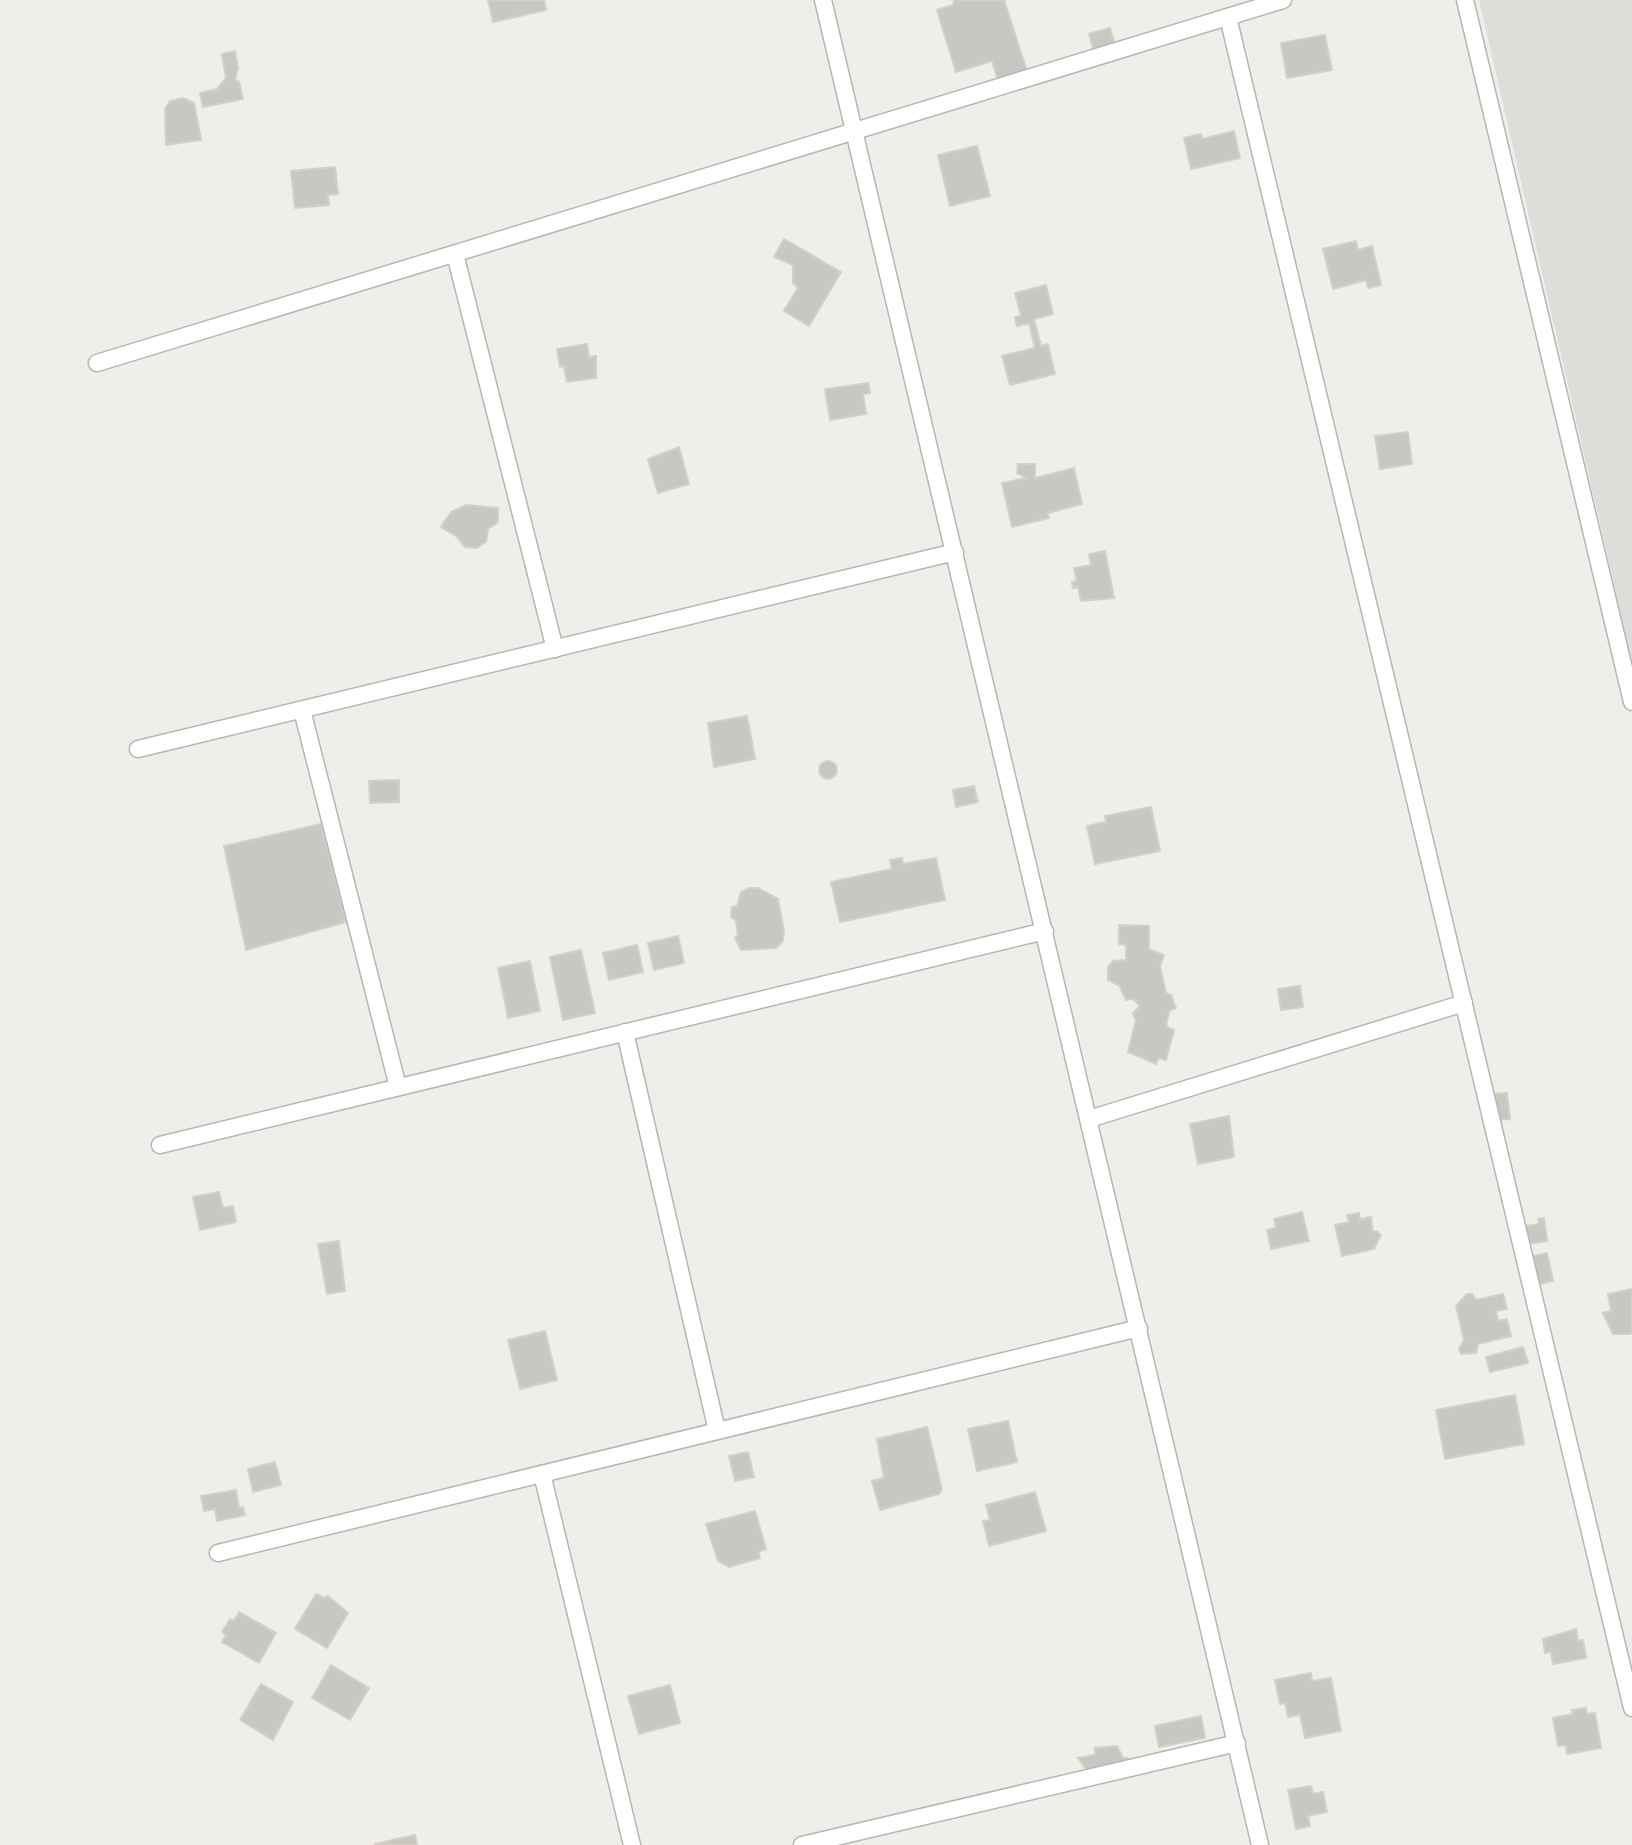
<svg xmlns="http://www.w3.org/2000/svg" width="1632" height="1845" viewBox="0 0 1632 1845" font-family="'Asap Condensed',sans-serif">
  <rect width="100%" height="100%" fill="#efeee8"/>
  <path fill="#deddda" d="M 1479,0 L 1632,0 L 1632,662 Z"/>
  <g fill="#c8c8c2" stroke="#d3d1c7" stroke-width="2">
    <path d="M 488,0 L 544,0 L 546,10 L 493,22 Z"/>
    <path d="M 954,0 L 1004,0 L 1027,71 L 998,80 L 992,61 L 956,72 L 937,10 L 953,5 Z"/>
    <path d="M 1110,28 L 1116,47 L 1095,54 L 1089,34 Z"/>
    <path d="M 1325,35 L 1332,70 L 1287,78 L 1281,43 Z"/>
    <path d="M 235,51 L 238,68 L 235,79 L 239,82 L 243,99 L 203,107 L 200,93 L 217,89 L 226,78 L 222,54 Z"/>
    <path d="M 183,98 L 194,103 L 201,140 L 166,145 L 165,109 L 170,101 Z"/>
    <path d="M 1234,131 L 1240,158 L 1191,169 L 1184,138 L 1201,134 L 1202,139 Z"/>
    <path d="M 977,146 L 990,196 L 950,206 L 938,155 Z"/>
    <path d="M 335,167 L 338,194 L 328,195 L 329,205 L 295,208 L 291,171 Z"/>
    <path d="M 784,239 L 841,272 L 809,326 L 784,311 L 798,288 L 793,283 L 793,265 L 774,257 Z"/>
    <path d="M 1356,241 L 1358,250 L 1372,246 L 1381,285 L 1368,288 L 1366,280 L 1333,289 L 1323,249 Z"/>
    <path d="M 1046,285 L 1053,314 L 1034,319 L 1041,346 L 1048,344 L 1055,374 L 1010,385 L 1002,356 L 1035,348 L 1029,323 L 1017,326 L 1015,317 L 1021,316 L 1015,293 Z"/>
    <path d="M 587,344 L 589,357 L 596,356 L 596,378 L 567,382 L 564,366 L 560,367 L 557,349 Z"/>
    <path d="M 868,383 L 870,393 L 863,394 L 866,414 L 830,420 L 825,389 Z"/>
    <path d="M 1408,432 L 1412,464 L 1380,469 L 1375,436 Z"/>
    <path d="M 679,447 L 689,484 L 658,493 L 648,459 Z"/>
    <path d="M 1018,464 L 1035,464 L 1035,478 L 1074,468 L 1082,504 L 1048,513 L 1049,518 L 1012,527 L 1002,483 L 1026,478 L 1017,473 Z"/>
    <path d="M 466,505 L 498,508 L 498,522 L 488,529 L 486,542 L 477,548 L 465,547 L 456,536 L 441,527 L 451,512 Z"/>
    <path d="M 1105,551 L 1114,598 L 1081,601 L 1078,587 L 1073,588 L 1072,582 L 1077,581 L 1074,568 L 1091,565 L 1089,554 Z"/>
    <path d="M 747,716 L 755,759 L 714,767 L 708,723 Z"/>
    <circle cx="828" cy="770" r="9"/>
    <path d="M 399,780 L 399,802 L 370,803 L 369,781 Z"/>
    <path d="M 974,786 L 978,802 L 956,807 L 953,790 Z"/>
    <path d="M 1151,807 L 1160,851 L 1095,864 L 1087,826 L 1106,822 L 1105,816 Z"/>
    <path d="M 321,824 L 346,922 L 246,950 L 224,846 Z"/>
    <path d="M 902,858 L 903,864 L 936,858 L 945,900 L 840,922 L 831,882 L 892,869 L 890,860 Z"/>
    <path d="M 750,888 L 758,888 L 778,899 L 784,931 L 783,941 L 776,948 L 741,950 L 735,938 L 738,935 L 736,921 L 731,917 L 732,907 L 737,906 L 741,892 Z"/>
    <path d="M 1119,925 L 1149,926 L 1149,949 L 1164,955 L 1160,966 L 1166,993 L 1171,995 L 1176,1008 L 1169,1011 L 1166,1026 L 1174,1030 L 1166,1060 L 1159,1058 L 1156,1064 L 1128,1052 L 1136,1020 L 1133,1013 L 1140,1006 L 1133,999 L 1126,1000 L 1119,985 L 1108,980 L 1108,967 L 1113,961 L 1126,960 L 1126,945 L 1119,944 Z"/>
    <path d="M 678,936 L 684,963 L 654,970 L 648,943 Z"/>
    <path d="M 637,945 L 643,972 L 609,980 L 603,953 Z"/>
    <path d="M 581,950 L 595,1013 L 563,1020 L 550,957 Z"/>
    <path d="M 530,961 L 540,1011 L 508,1018 L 498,968 Z"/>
    <path d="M 1300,986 L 1303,1007 L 1281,1010 L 1278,989 Z"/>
    <path d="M 1507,1093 L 1510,1119 L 1496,1120 L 1493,1094 Z"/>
    <path d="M 1229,1116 L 1234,1157 L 1198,1164 L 1190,1124 Z"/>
    <path d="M 219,1192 L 223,1208 L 233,1206 L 236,1222 L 200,1230 L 193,1197 Z"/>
    <path d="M 1302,1212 L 1309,1241 L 1271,1249 L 1267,1230 L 1276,1228 L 1274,1219 Z"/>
    <path d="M 1359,1213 L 1360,1219 L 1371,1217 L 1373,1232 L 1377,1231 L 1381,1235 L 1374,1249 L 1342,1256 L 1335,1225 L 1349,1222 L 1347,1215 Z"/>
    <path d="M 1544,1218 L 1547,1241 L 1528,1244 L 1525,1226 L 1539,1224 L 1538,1219 Z"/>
    <path d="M 339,1241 L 345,1291 L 327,1294 L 318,1244 Z"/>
    <path d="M 1547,1253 L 1553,1281 L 1535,1285 L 1529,1257 Z"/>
    <path d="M 1632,1289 L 1632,1334 L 1613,1334 L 1603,1313 L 1611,1311 L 1608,1294 Z"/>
    <path d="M 1467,1294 L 1472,1294 L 1476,1300 L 1503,1294 L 1507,1309 L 1496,1311 L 1498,1321 L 1507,1319 L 1511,1336 L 1478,1344 L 1476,1353 L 1461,1354 L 1459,1349 L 1464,1340 L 1456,1306 Z"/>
    <path d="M 545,1331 L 557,1380 L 520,1389 L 508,1340 Z"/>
    <path d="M 1523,1347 L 1528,1363 L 1490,1372 L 1486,1357 Z"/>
    <path d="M 1515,1395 L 1524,1444 L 1445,1459 L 1436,1410 Z"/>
    <path d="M 1008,1421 L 1017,1462 L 977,1471 L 968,1429 Z"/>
    <path d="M 927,1427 L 942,1489 L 939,1494 L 880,1510 L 872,1481 L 884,1478 L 877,1439 Z"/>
    <path d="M 748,1452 L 754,1477 L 735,1481 L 729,1456 Z"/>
    <path d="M 275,1462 L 281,1485 L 253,1492 L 248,1469 Z"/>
    <path d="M 236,1490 L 239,1508 L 243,1507 L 245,1515 L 217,1521 L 215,1509 L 204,1511 L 201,1496 Z"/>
    <path d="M 1035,1492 L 1046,1531 L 989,1546 L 983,1521 L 990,1520 L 986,1505 Z"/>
    <path d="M 755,1511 L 766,1549 L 758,1552 L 760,1558 L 729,1567 L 718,1561 L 706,1524 Z"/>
    <path d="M 316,1594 L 324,1598 L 328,1596 L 348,1613 L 327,1648 L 295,1629 Z"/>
    <path d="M 239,1612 L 276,1633 L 259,1663 L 222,1642 L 226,1635 L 222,1632 L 230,1619 L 234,1621 Z"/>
    <path d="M 1576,1629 L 1578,1641 L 1583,1640 L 1586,1658 L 1553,1664 L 1551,1652 L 1545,1653 L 1543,1639 Z"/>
    <path d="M 331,1665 L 369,1688 L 350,1720 L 312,1698 Z"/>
    <path d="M 1311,1673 L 1312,1681 L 1331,1678 L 1341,1731 L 1305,1738 L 1300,1715 L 1288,1717 L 1285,1703 L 1280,1704 L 1275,1680 Z"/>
    <path d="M 261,1684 L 293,1702 L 273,1740 L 240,1720 Z"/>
    <path d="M 670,1685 L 680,1723 L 639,1734 L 628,1696 Z"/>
    <path d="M 1586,1708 L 1587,1714 L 1595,1713 L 1601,1748 L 1567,1754 L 1566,1745 L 1558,1746 L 1553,1718 L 1573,1714 L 1572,1710 Z"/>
    <path d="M 1201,1716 L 1205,1738 L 1159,1747 L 1155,1726 Z"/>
    <path d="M 1117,1746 L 1123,1758 L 1128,1758 L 1130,1766 L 1090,1775 L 1078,1758 L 1095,1755 L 1095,1748 Z"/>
    <path d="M 1311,1786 L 1313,1794 L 1323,1792 L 1327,1812 L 1308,1816 L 1310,1826 L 1296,1829 L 1288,1790 Z"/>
    <path d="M 415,1835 L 417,1845 L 375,1845 L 375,1844 Z"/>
  </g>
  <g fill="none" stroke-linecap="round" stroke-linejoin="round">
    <g stroke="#b5b6ba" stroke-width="19">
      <g id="minor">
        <path d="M 823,0 L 1260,1845"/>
        <path d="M 1465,0 L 1632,702"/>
        <path d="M 1228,17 L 1632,1708"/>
        <path d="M 455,254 L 555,649"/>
        <path d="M 97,363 L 1283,0"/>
        <path d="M 302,710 L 398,1087"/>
        <path d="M 138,749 L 955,552"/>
        <path d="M 625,1032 L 717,1431"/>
        <path d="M 1089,1119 L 1464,1003"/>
        <path d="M 160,1145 L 1045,931"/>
        <path d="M 542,1474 L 632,1845"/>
        <path d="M 218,1553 L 1139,1328"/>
        <path d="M 802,1845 L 1237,1743"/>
      </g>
    </g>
    <use href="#minor" stroke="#fff" stroke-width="16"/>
  </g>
</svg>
